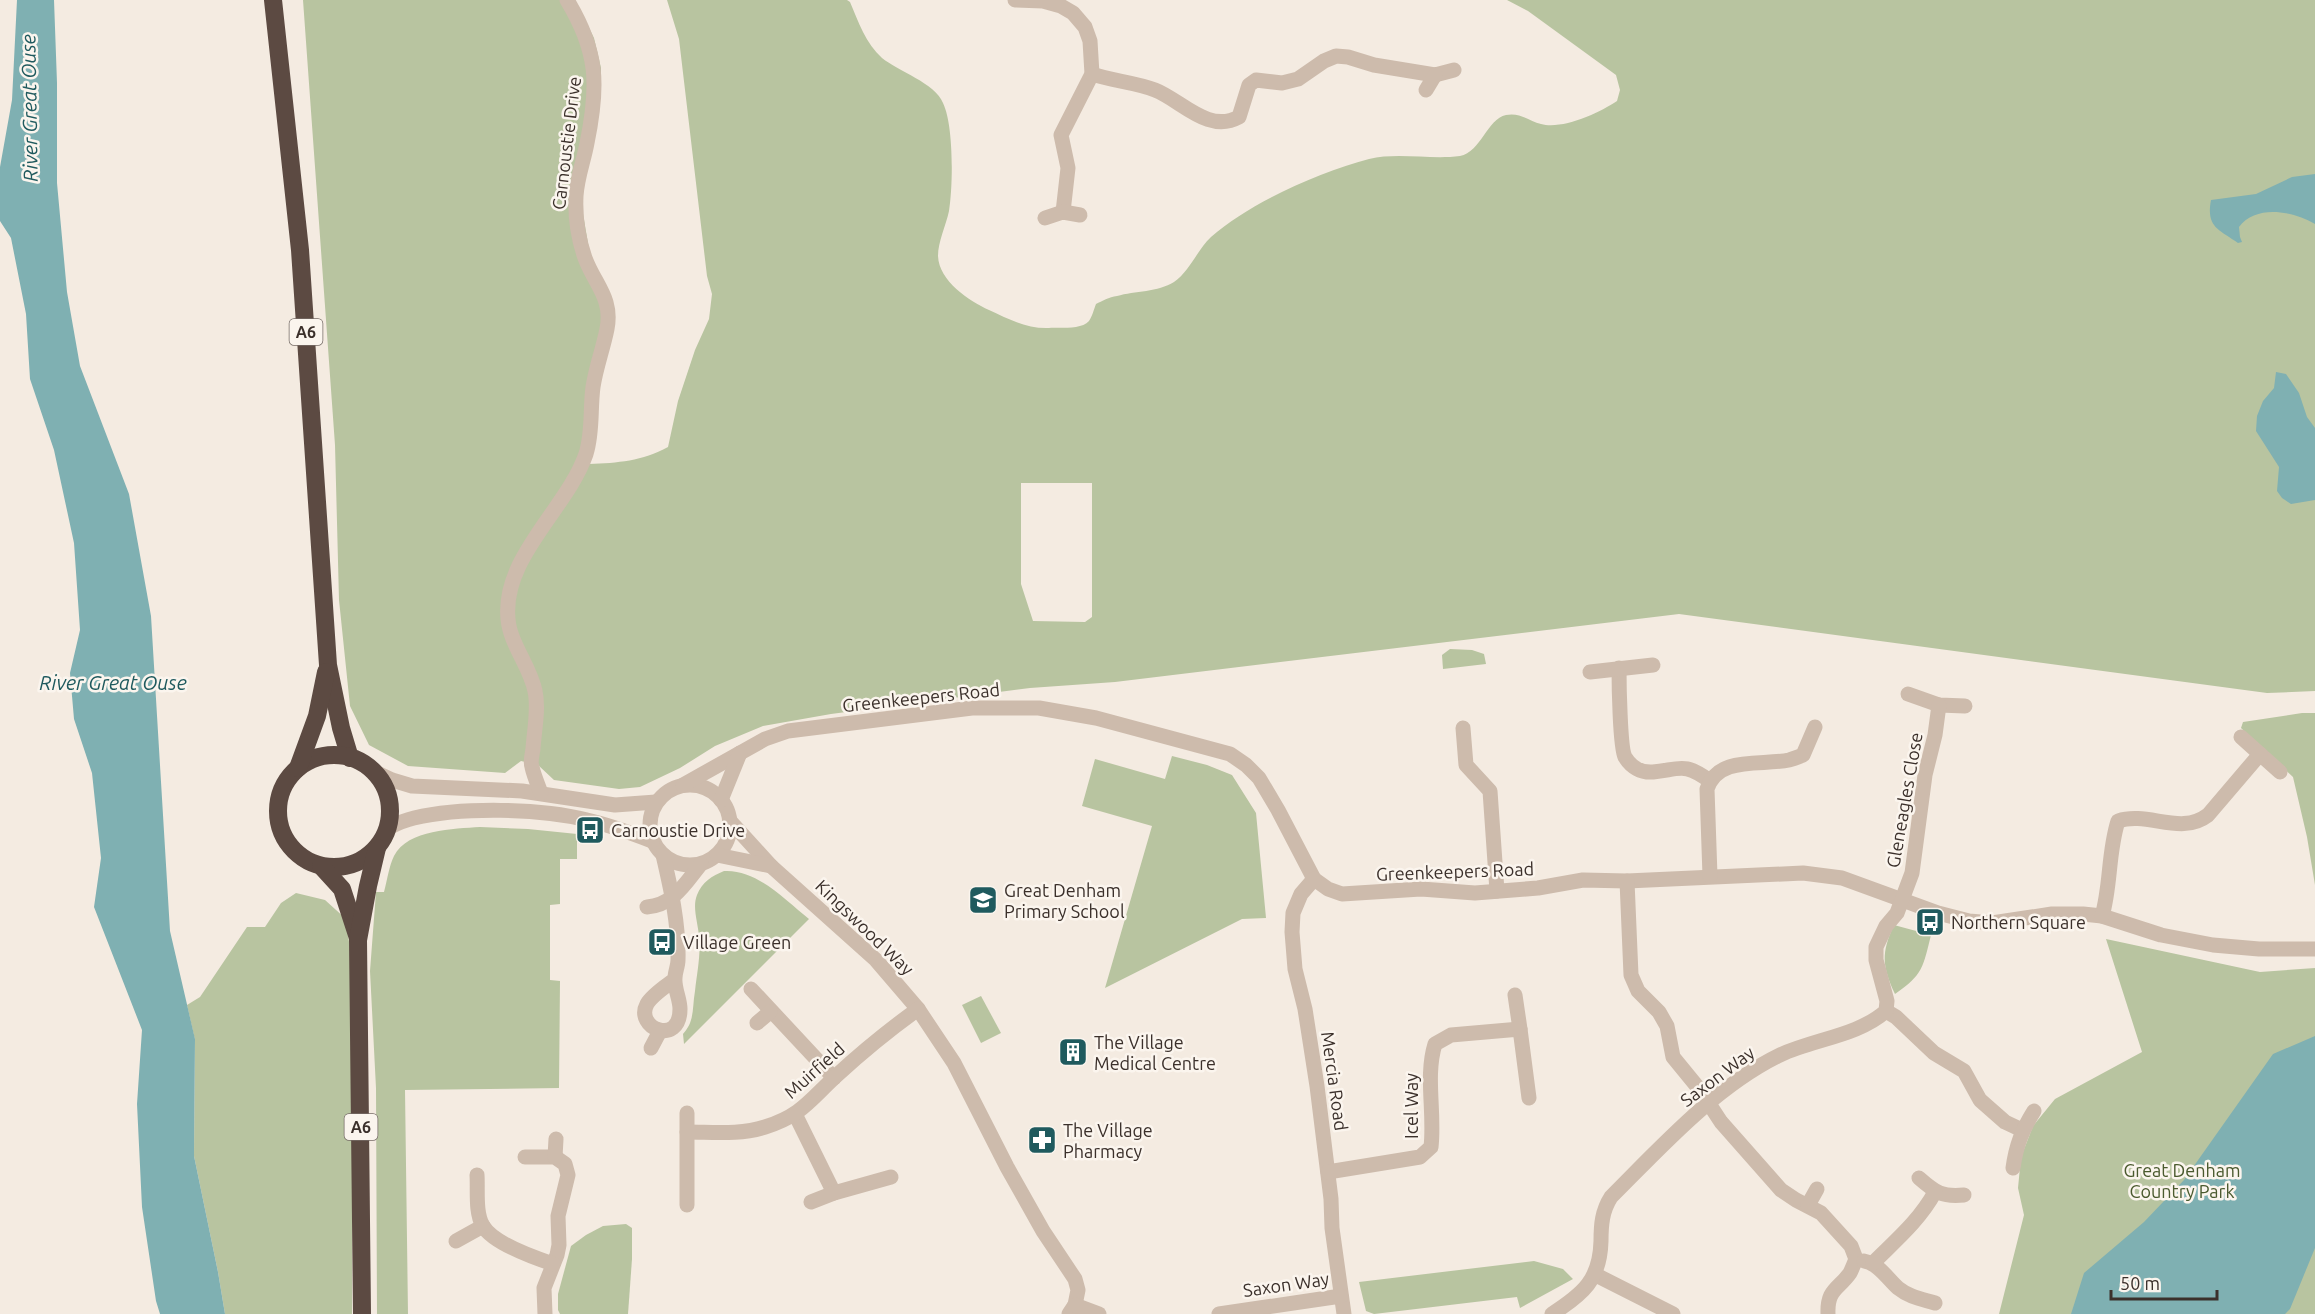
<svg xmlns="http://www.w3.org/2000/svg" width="2315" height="1314" viewBox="0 0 2315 1314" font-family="Ubuntu,sans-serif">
  <rect width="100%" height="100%" fill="#f4ebe1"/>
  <g fill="#b8c4a0" fill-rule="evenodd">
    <path d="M 303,0 L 575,0 L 594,38 L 601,68 L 601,92 L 581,202 L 590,255 L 610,297 L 589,464 C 618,463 642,461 668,447 L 678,401 L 695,350 L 709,319 L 712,294 L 707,276 L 679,39 L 667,0 L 847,0 L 850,2 C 858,21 866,44 882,58 C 898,71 935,83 943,103 C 954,126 953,186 949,211 C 946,225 938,242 938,256 C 939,281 969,301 989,310 C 1008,319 1028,329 1049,328 C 1061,327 1081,330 1089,321 C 1092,317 1094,309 1096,304 C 1102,301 1109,297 1117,296 C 1135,291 1158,292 1174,282 C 1190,271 1197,250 1211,237 C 1250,203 1319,172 1369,159 C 1398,152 1431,160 1460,156 C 1481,152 1487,119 1506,115 C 1520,112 1529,121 1541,124 C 1562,130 1599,113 1617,101 L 1620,90 L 1616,75 L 1528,11 L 1507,0 L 2315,0 L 2315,691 L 2267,693 L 1679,614 L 1115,682 L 1030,688 L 831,714 L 763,726 L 715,746 L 680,768 L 640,787 L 619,789 L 554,780 L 538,765 L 521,761 L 505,773 L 408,766 L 369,745 L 350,706 L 339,600 L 335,445 ZM 1021,483 L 1092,483 L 1092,617 L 1085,622 L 1033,621 L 1021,584 Z"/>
    <path d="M 1450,649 L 1472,650 L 1484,654 L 1486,664 L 1443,669 L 1442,655 Z"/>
    <path d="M 2302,713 L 2315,713 L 2315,885 L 2307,837 L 2293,777 L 2241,728 L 2243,722 Z"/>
    <path d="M 1172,756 L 1207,765 L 1232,775 L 1256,813 L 1266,918 L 1242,919 L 1105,988 L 1152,826 L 1082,806 L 1095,759 L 1165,779 Z"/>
    <path d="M 480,827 L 528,829 L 577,834 L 577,859 L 560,859 L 560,904 L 550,905 L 550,980 L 560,981 L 559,1088 L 405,1090 L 408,1314 L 377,1314 L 376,1088 L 370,971 L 376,892 L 384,892 C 387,881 389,866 394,856 C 408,829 454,829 480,827 Z"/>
    <path d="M 724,871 C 757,869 785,900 809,919 L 684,1044 L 683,1034 C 695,1021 692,1008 695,991 C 697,972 701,955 699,936 C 698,923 692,907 697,895 C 702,882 712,876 724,871 Z"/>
    <path d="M 296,893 L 325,900 L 346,919 L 352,965 L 352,1314 L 225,1314 L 218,1272 L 194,1156 L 195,1040 L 187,1005 L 200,997 L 247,927 L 265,927 L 281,903 Z"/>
    <path d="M 1894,925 L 1931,935 C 1923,967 1923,975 1895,994 C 1882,966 1881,953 1894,925 Z"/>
    <path d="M 2106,939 L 2260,972 L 2315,968 L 2315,1314 L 1999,1314 L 2024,1215 L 2018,1188 L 2021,1157 L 2033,1126 L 2055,1099 L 2142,1052 Z"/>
    <path d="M 981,996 L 1001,1033 L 981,1043 L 962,1005 Z"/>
    <path d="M 626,1224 L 632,1228 L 632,1259 L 628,1314 L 560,1314 L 558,1310 L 558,1294 L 571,1246 L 586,1235 L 603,1226 Z"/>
    <path d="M 1534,1261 L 1563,1269 L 1573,1279 L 1520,1308 L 1517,1297 L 1374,1314 L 1366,1311 L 1359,1282 Z"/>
  </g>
  <g fill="#7fb0b2">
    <path d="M 17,0 L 54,0 L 57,83 L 57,183 L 67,292 L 80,366 L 129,494 L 151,616 L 170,931 L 195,1039 L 194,1156 L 218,1272 L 225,1314 L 160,1314 L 156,1301 L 142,1207 L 137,1104 L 142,1030 L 94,907 L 101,858 L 92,773 L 74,719 L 70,673 L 80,630 L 74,543 L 54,450 L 30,379 L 26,314 L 11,238 L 0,221 L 0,167 L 12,100 Z"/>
    <path d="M 2315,174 L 2315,224 C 2293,211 2256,204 2239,227 L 2240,237 L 2242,242 L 2238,243 C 2218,229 2206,227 2211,200 L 2256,194 L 2292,177 Z"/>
    <path d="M 2276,372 L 2286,374 L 2299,393 L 2307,417 L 2315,428 L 2315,500 L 2291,504 L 2282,498 L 2277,491 L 2279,467 L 2256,431 L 2257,416 L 2263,401 L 2274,388 Z"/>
    <path d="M 2315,1036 L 2315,1248 L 2290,1309 L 2285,1314 L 2071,1314 L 2084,1273 L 2144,1222 L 2184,1180 L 2273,1054 Z"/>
  </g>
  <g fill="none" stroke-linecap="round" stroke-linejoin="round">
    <g stroke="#cdbbac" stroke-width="15">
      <path d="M 1015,0 L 1043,1 L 1061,6 L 1073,13 L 1085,27 L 1090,41 L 1092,74 L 1061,135 L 1068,168 L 1063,212"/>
      <path d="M 1092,74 C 1112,81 1134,82 1155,90 C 1181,100 1208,134 1239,117 L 1249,85 L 1256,80 L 1282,83 L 1298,79 L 1324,61 L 1336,56 L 1348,57 L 1374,65 L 1435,75 L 1454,70"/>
      <path d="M 1426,90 L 1435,75"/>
      <path d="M 1045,218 L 1063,212 L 1080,215"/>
      <path d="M 1619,668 C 1619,683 1620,748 1625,757 C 1631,767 1641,773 1653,772 C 1681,769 1684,762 1710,781"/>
      <path d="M 1590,672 L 1653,665"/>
      <path d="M 1908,694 L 1939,705 L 1965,706"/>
      <path d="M 1463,728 L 1466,765 L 1490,791 L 1497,891"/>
      <path d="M 2241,737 L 2280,772"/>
      <path d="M 373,771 L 392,780 L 412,786 L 522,791 L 615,805 L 656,802"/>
      <circle cx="690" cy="825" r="40"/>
      <path d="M 683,785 L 765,739 L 788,731 L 972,708 L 1039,708 L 1096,718 L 1230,754 L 1246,765 L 1259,778 L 1278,810 L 1314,879 L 1328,889 L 1342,894 L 1421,889 L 1475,893 L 1538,888 L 1583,880 L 1627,881 L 1803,873 L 1842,878 L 1938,913 L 1969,921 L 1992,923 L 2052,914 L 2083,914 L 2102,916 L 2161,935 L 2213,945 L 2259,949 L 2315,949"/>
      <path d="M 541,793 C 538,785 534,776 532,767 C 530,762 532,755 533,749 C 534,731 539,709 535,691 C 530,666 510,644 508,619 C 502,557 567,509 586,454 C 593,432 590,409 593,387 C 596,367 603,349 607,329 C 613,298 595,285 585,258 C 578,238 575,217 576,196 C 577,178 584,160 587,143 C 599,85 598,51 567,0"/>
      <path d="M 721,800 L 740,753"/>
      <path d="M 730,821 L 771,866 L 876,960 L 918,1009 L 954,1063 L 1007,1167 L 1043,1231 L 1075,1279 L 1078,1290 L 1075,1305 L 1069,1314"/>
      <path d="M 388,828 C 396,824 405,820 414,818 C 462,807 539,808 587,820 C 610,825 631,833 652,841"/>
      <path d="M 663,855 C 671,889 679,925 678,960 C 678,966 675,972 675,978 C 674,988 680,999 680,1009 C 680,1047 634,1028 647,1004 C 652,995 666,986 674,980"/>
      <path d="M 717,855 L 771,866"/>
      <path d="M 1710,876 L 1707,789 C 1718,755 1762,766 1789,760 C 1793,759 1798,757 1803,755 L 1815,727"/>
      <path d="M 1314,879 L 1301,894 L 1293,913 L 1292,932 L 1295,969 L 1305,1009 L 1317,1086 L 1331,1199 L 1332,1228 L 1344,1314"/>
      <path d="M 1627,881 L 1631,975 L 1638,991 L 1659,1012 L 1667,1026 L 1673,1057 L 1700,1090 L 1721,1122 L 1781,1190 L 1796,1200 L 1821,1213 L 1851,1246 L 1856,1259 C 1854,1264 1852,1269 1850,1273 C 1838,1290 1827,1289 1828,1314"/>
      <path d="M 647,907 C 674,905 686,882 701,864"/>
      <path d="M 2102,916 C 2111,885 2108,852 2118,821 C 2148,811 2181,836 2208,815 L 2260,754"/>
      <path d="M 751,989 L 834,1078"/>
      <path d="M 1515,995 L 1520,1029"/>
      <path d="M 1886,1011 L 1896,1017 L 1934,1053 L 1964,1071 L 1980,1100 L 2005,1122 L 2022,1130"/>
      <path d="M 757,1023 L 770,1012"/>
      <path d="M 651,1048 L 660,1031"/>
      <path d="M 795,1114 L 834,1193"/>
      <path d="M 687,1132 C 713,1132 740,1135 765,1127 C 801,1116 810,1100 836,1076 C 862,1052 889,1030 918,1009"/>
      <path d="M 525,1157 L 555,1157 L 565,1164 L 568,1175 L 558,1216 L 559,1245 L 557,1255 L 544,1288 L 545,1314"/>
      <path d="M 555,1157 L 556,1139"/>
      <path d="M 2013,1168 C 2016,1146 2022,1130 2034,1111"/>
      <path d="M 1328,1172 L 1420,1157 L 1431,1147 C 1435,1113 1425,1076 1435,1044 L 1451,1035 L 1520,1029 L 1529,1098"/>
      <path d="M 477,1175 C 478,1190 475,1213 483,1226 C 493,1243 535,1258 553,1264"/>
      <path d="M 1919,1178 C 1936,1193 1942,1197 1964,1195"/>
      <path d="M 811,1202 L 834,1193 L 891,1177"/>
      <path d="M 687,1205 L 687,1113"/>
      <path d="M 1808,1205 L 1817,1189"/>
      <path d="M 456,1241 L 483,1226"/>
      <path d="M 1864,1261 C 1879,1264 1887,1278 1898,1288 C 1909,1297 1922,1299 1935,1303"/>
      <path d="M 1873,1263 C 1896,1240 1919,1221 1935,1192"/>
      <path d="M 1596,1275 L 1673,1314"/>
      <path d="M 1075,1305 L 1099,1314"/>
      <path d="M 1219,1314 L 1341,1296"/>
      <path d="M 1552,1314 C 1583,1294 1600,1280 1601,1241 C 1601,1225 1602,1211 1611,1197 C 1661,1147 1716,1086 1780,1055 C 1814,1039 1858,1036 1886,1011 L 1887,1001 L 1876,960 L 1876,947 L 1886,926 L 1897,913 L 1912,873 L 1925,775 L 1935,735 L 1939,705"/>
    </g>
    <g stroke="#5c4a42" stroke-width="18">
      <path d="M 273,0 L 300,250 L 328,665 L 341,728 L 350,758"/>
      <circle cx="334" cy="811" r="56"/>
      <path d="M 298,768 L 317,716 L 326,672"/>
      <path d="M 321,866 L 342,889 L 358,938"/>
      <path d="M 362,1314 L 358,940 L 368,886 L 377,848"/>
    </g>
  </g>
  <defs>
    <g id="bus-square" transform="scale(1.5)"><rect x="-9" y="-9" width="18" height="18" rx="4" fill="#1f5a5e" stroke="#fbf5ee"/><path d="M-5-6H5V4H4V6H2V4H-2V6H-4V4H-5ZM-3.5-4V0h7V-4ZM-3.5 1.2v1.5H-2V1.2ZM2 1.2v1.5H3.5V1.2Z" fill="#fff"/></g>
    <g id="school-square" transform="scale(1.5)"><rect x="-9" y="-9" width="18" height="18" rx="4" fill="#1f5a5e" stroke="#fbf5ee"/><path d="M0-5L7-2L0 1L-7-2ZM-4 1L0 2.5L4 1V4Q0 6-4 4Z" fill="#fff"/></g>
    <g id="building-square" transform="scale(1.5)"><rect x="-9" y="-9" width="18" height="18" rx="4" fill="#1f5a5e" stroke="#fbf5ee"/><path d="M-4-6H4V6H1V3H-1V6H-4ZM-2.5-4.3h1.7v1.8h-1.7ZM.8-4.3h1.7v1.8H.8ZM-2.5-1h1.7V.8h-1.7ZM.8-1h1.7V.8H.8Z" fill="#fff"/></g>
    <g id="pharmacy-square" transform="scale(1.5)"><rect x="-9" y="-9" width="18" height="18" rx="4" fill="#1f5a5e" stroke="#fbf5ee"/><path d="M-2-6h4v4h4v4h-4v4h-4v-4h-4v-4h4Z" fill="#fff"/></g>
  </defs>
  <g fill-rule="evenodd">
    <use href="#bus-square" x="590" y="830"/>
    <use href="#school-square" x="983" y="900"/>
    <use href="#bus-square" x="1930" y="922"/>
    <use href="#bus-square" x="662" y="942"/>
    <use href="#building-square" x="1073" y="1052"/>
    <use href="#pharmacy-square" x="1042" y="1140"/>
  </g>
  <g text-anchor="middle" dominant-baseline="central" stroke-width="5" stroke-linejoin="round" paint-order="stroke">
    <g fill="#fbf5ee" stroke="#756b66" stroke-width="1.5">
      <rect x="289.5" y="319" width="33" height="26" rx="4.5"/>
      <rect x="344.5" y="1114" width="33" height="26" rx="4.5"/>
    </g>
    <g font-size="16" font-weight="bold" fill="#3b302b">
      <text x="306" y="332">A6</text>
      <text x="361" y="1127">A6</text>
    </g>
    <g font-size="18" fill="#3b302b" stroke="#fbf5ee">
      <text transform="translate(566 143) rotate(-83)">Carnoustie Drive</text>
      <text transform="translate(921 697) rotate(-6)">Greenkeepers Road</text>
      <text transform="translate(1904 800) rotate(-80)">Gleneagles Close</text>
      <text transform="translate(1455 871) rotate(-2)">Greenkeepers Road</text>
      <text transform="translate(865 927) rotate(44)">Kingswood Way</text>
      <text transform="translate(814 1070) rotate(-42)">Muirfield</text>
      <text transform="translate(1717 1076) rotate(-37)">Saxon Way</text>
      <text transform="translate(1335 1081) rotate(82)">Mercia Road</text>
      <text transform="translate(1411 1106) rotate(-90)">Icel Way</text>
      <text transform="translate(1286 1284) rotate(-8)">Saxon Way</text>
    </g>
    <g font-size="18" fill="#3b302b" stroke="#fbf5ee" text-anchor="start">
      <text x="611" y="830">Carnoustie Drive</text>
      <text x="1004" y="890">Great Denham<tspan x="1004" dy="21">Primary School</tspan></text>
      <text x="1951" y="922">Northern Square</text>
      <text x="683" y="942">Village Green</text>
      <text x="1094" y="1042">The Village<tspan x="1094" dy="21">Medical Centre</tspan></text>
      <text x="1063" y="1130">The Village<tspan x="1063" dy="21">Pharmacy</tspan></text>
    </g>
    <g font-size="18" fill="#4a5a2e" stroke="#fbf5ee">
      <text x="2182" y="1170">Great Denham<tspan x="2182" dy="21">Country Park</tspan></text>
    </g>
    <g font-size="20" font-style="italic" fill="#1f5a5e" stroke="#fbf5ee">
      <text transform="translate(29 108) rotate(-91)">River Great Ouse</text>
      <text x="113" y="682">River Great Ouse</text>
    </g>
  </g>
  <path d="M2111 1290v9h106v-9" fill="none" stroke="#3b302b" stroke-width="3"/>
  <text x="2120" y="1290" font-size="18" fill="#3b302b" stroke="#fbf5ee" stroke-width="4.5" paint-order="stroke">50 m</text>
</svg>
